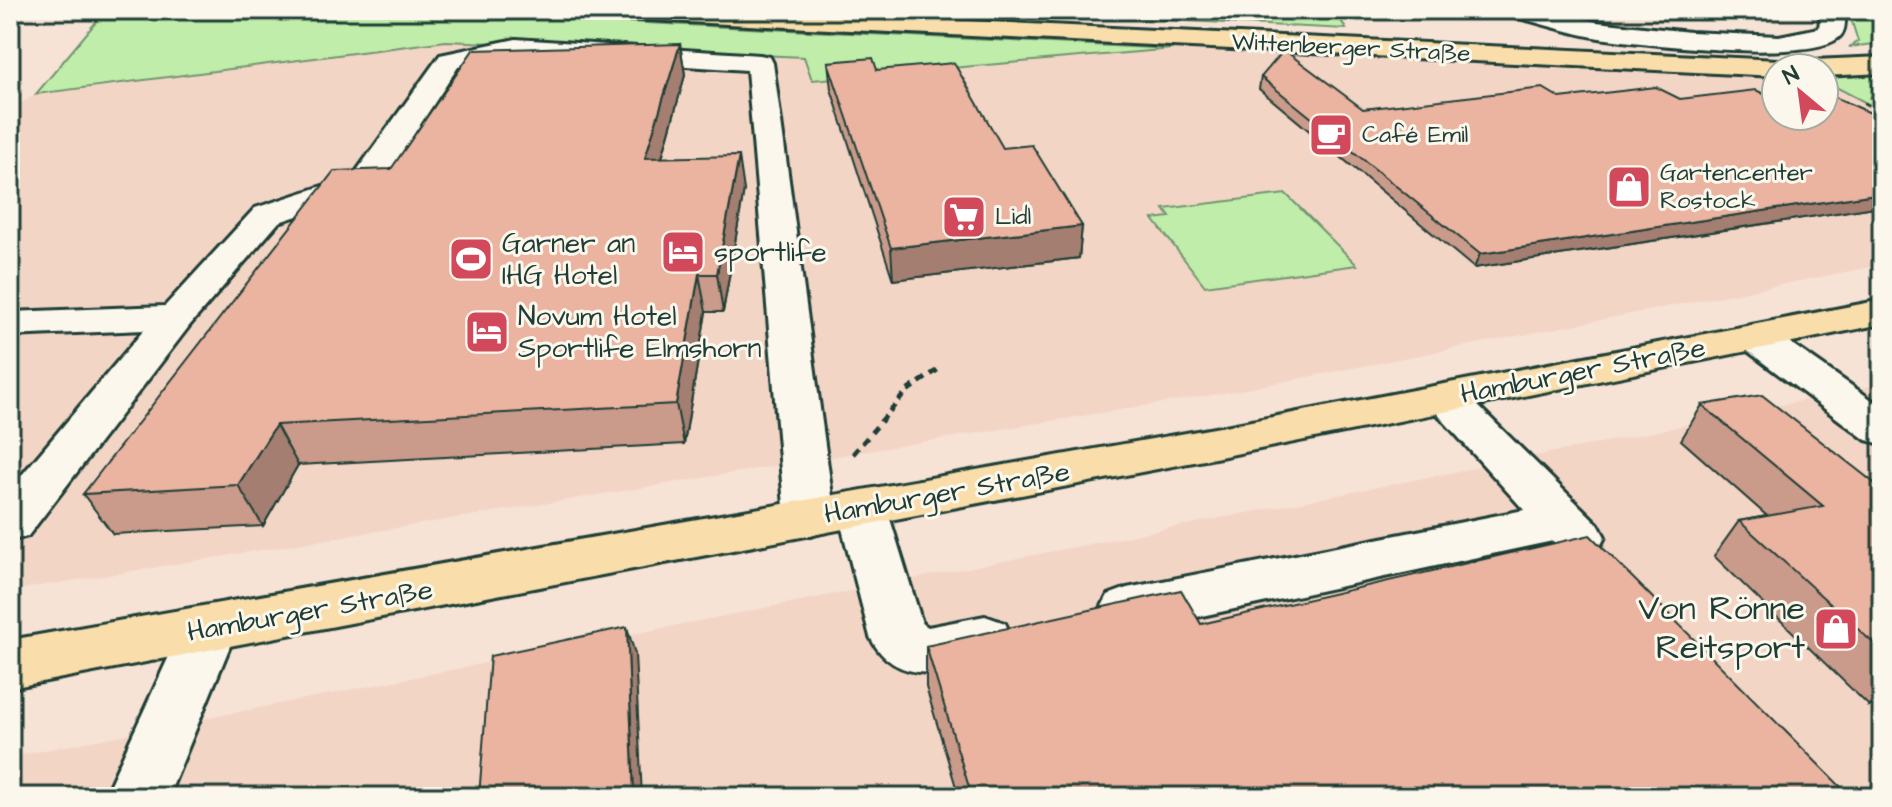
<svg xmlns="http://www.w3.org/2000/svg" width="1892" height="807" viewBox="0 0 1892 807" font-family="'Architects Daughter',sans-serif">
  <rect width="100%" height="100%" fill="#f6e3d6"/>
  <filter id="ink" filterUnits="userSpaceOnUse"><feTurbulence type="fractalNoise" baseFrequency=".0125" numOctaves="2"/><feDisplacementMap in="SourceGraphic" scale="16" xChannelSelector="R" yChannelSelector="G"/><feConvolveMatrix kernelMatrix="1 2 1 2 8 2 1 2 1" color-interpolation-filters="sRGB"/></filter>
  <g filter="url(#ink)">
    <g fill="#f3d5c6">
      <path d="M 446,41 L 804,57 L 813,80 L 1173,49 L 1776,77 L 1776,116 L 1824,116 L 1824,80 L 1882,79 L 1882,265 L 1230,392 L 10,591 L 10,110 L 36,94 Z"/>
      <path d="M 1882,384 L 1882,797 L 10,797 L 10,757 L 1580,447 Z"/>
    </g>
    <g fill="#c0edaa" stroke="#70956f" stroke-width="2">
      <path d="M 106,10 L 380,10 L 1173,49 L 812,80 L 804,57 L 446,41 L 36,94 Z"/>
      <path d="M 965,10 L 1335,10 L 1346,29 Z"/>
      <path d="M 1848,10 L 1882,10 L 1882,43 L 1849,47 L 1858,41 Z"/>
      <path d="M 1824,75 L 1882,75 L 1882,94 L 1873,94 L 1870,98 L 1882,105 L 1882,111 L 1824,81 Z"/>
      <path d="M 1286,194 L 1357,265 L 1205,286 L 1153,219 L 1170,217 L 1164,209 Z"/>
    </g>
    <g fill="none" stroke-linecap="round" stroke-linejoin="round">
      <g stroke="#1f3d34" stroke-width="6">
        <g id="minor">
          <path d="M 1506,10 L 1547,10 L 1597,22 L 1690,32 L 1779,36 L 1819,28 L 1821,10 L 1845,10 C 1845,17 1846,28 1842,34 C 1822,66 1636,43 1599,38 C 1569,33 1539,23 1509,15 Z"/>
          <path d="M 516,39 L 760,55 L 770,57 L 773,63 L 835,518 L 828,531 L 810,536 L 792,531 L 785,518 L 747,70 L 516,55 L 458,67 L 377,190 L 279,222 L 190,325 L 28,536 L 10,541 L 10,489 L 144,330 L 10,336 L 10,312 L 165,306 L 255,208 L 353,176 L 440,55 Z"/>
          <path d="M 1755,325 L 1769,328 L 1882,407 L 1882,444 L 1866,440 L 1741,346 L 1735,337 L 1741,328 Z"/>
          <path d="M 1445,384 L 1460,388 L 1598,524 L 1605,537 L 1598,550 C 1579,556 1567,556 1553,541 L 1127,632 L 1108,625 L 1100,610 L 1108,595 L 1127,588 L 1524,510 L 1423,398 L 1430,388 Z"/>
          <path d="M 862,491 L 879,496 L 887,509 L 922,623 L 928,627 L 985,616 L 1005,623 L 1013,639 L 1005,655 C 957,671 898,692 870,637 L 837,509 L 845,496 Z"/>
          <path d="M 209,607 L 229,613 L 237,629 L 168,797 L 104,797 L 189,613 Z"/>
        </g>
      </g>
      <g stroke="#1f3d34" stroke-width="6">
        <g id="major">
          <path d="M 575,10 L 739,10 L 1778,60 L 1788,62 L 1792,68 L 1776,68 L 1776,76 L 587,17 L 578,15 Z"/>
          <path d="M 1882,57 L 1882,73 L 1824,76 L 1824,68 L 1799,68 L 1803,62 L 1813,60 Z"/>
          <path d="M 1882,300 L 1882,324 L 1220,457 L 10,688 L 10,640 L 1220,427 Z"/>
        </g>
      </g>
      <path stroke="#1f3d34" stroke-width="3" stroke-dasharray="5 4" stroke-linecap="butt" d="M 1864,103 L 1882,113"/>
      <path stroke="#1f3d34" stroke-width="5" stroke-dasharray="8 6" stroke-linecap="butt" d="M 853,454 L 907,391 L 939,369"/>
      <use href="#minor" fill="#fbf7ec" fill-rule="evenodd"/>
      <use href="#major" fill="#f9deab" fill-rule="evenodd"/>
    </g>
    <g fill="#ca9b8a" stroke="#1f3d34" stroke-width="2">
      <path d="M 680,44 L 685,75 L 662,158 L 744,190 L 723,312 L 706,312 L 684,444 L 298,465 L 263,526 L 113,534 L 83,494 L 391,169 Z"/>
      <path d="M 828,62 L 877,70 L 1003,148 L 1082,226 L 1079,258 L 893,280 L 831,89 Z"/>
      <path d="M 1261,77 L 1363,109 L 1560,98 L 1680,99 L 1776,116 L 1882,118 L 1882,206 L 1474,268 L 1259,89 Z"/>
      <path d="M 1702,405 L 1882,489 L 1882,703 L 1869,706 L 1714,556 L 1739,521 L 1767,516 L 1681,440 Z"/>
      <path d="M 1201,624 L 1831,797 L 959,797 L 926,687 L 926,646 Z"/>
    </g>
    <g fill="#a47e71" stroke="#1f3d34" stroke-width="2">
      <path d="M 680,44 L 685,75 L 652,193 L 645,158 Z"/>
      <path d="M 739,156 L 744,190 L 723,312 L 717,274 Z"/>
      <path d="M 1882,193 L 1882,206 L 1474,268 L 1480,254 Z"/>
      <path d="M 1082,226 L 1079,258 L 893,280 L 891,248 Z"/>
      <path d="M 699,274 L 706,312 L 684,444 L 676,404 Z"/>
      <path d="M 276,425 L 298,465 L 263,526 L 238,485 Z"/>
      <path d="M 627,627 L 635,654 L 642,797 L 634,797 Z"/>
      <path d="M 1882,693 L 1882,703 L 1869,706 Z"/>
      <path d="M 1841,787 L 1831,797 L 1807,797 Z"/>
    </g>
    <g fill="#ebb4a1" stroke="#1f3d34" stroke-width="2">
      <path d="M 680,44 L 645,158 L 739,156 L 717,274 L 699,274 L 676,404 L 276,425 L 238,485 L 83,494 L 334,171 L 391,169 L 473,50 Z"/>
      <path d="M 1284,50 L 1363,109 L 1543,88 L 1560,98 L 1656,87 L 1680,99 L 1756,90 L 1776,100 L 1776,116 L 1824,116 L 1824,94 L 1828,94 L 1882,118 L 1882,193 L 1480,254 L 1261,77 Z"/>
      <path d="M 873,58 L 877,70 L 954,63 L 1003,148 L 1032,145 L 1082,226 L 891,248 L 828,62 Z"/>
      <path d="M 1762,395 L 1882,489 L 1882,651 L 1739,521 L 1823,506 L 1702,405 Z"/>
      <path d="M 1590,535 L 1841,787 L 1807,797 L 972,797 L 926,646 L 1181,590 L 1201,624 Z"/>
      <path d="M 627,627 L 634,797 L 479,797 L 490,656 Z"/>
    </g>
  </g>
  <defs>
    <g id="cafe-square" transform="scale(2.3)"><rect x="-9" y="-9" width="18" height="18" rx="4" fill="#d1495b" stroke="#fbf7ec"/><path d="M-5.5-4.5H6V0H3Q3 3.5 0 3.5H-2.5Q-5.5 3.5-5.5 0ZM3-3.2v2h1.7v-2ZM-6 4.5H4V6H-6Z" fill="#fff"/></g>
    <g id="shop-square" transform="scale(2.3)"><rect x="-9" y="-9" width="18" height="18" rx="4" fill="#d1495b" stroke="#fbf7ec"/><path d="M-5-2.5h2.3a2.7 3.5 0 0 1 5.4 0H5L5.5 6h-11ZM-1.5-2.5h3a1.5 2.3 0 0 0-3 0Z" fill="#fff"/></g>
    <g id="supermarket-square" transform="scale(2.3)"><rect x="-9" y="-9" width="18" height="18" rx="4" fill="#d1495b" stroke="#fbf7ec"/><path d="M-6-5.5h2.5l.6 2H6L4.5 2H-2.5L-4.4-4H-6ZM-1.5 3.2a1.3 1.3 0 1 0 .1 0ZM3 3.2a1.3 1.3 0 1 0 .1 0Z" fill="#fff"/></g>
    <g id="hotel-square" transform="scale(2.3)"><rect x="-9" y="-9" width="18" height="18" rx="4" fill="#d1495b" stroke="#fbf7ec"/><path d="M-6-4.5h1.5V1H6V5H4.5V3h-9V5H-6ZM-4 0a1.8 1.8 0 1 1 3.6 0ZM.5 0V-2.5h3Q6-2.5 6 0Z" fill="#fff"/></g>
    <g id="stadium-square" transform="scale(2.3)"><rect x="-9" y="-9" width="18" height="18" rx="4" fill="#d1495b" stroke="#fbf7ec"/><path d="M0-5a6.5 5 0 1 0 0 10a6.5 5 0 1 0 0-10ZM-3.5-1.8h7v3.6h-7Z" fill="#fff"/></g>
  </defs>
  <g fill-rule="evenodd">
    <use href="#cafe-square" x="1331" y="135"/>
    <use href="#shop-square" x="1629" y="187"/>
    <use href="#supermarket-square" x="964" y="217"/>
    <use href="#hotel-square" x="683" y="252"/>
    <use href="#stadium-square" x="471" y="259"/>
    <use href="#hotel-square" x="487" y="332"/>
    <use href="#shop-square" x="1836" y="629"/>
  </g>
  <g text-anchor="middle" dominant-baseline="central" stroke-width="6" stroke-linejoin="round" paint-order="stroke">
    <g font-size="24" fill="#1f3d34" stroke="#fbf7ec">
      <text transform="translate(1351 48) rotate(3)">Wittenberger Straße</text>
    </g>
    <g font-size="24" fill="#1f3d34" stroke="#fbf7ec" text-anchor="start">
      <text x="1362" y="135">Café Emil</text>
      <text x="1660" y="173">Gartencenter<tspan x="1660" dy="28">Rostock</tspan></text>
      <text x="995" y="217">Lidl</text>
    </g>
    <g font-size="28" fill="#1f3d34" stroke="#fbf7ec" text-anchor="start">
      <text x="502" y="243">Garner an<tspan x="502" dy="32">IHG Hotel</tspan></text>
      <text x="714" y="252">sportlife</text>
      <text x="518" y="316">Novum Hotel<tspan x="518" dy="32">Sportlife Elmshorn</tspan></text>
    </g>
    <g font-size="28" fill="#1f3d34" stroke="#fbf7ec">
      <text transform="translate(1583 371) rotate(-11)">Hamburger Straße</text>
      <text transform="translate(947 493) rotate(-10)">Hamburger Straße</text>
      <text transform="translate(310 611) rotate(-10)">Hamburger Straße</text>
    </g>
    <g font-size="34" fill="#1f3d34" stroke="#fbf7ec" text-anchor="end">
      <text x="1805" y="609">Von Rönne<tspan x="1805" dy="39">Reitsport</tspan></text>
    </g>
  </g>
  <rect width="1892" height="807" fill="none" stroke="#fbf7ec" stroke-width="40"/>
  <rect x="20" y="20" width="1852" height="767" fill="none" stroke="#1f3d34" stroke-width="3" filter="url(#ink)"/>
  <g transform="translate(1800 92) rotate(331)"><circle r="38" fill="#fbf7ec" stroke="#a3ada2" stroke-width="2"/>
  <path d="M0-6L14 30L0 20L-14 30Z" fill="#d1495b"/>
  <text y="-12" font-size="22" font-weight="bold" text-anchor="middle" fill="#1f3d34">N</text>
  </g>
</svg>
